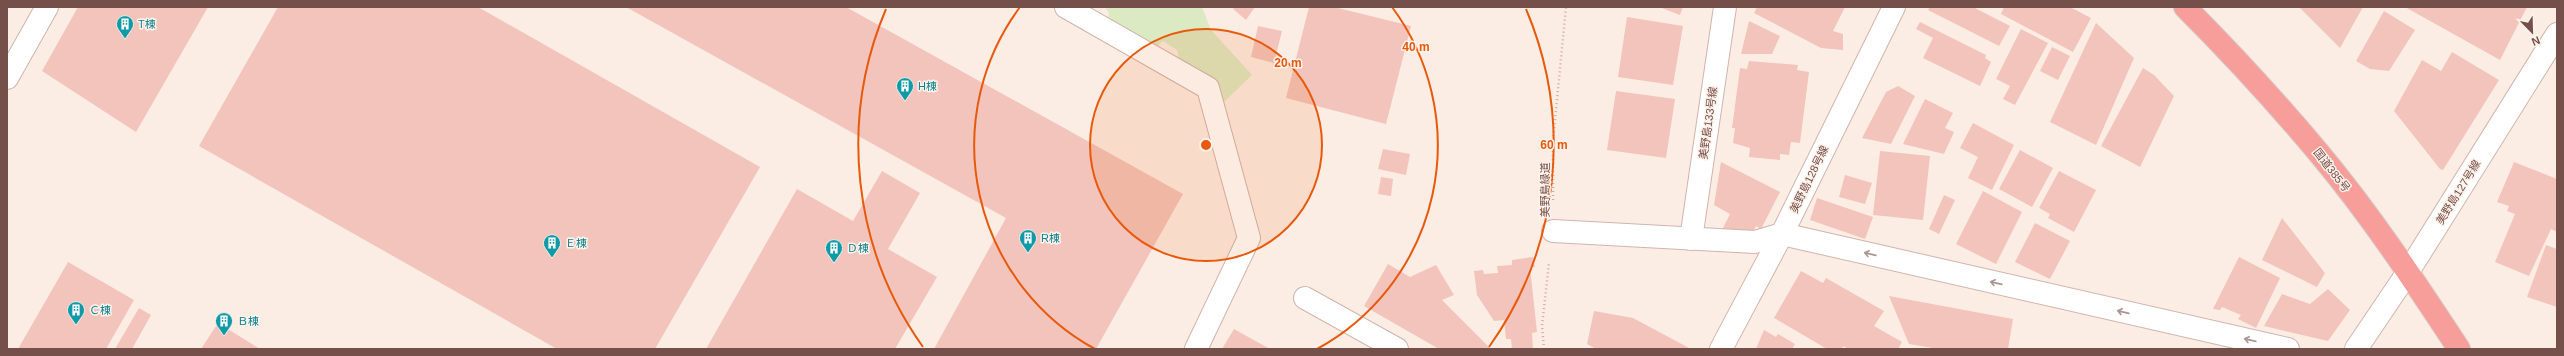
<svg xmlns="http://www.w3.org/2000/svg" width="2564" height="356" viewBox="0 0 2564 356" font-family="Helvetica,'Noto Sans JP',sans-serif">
  <rect width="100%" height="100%" fill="#fcede4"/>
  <path fill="#dbeac2" d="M 1105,7 L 1202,7 L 1211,30 L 1252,75 L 1224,102 L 1186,88 L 1177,50 L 1163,41 L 1140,61 L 1102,38 L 1109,13 Z"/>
  <g fill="#f2c4bb">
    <path d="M 78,7 L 208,7 L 136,132 L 42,71 Z"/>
    <path d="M 278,7 L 478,7 L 760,167 L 655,349 L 557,349 L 199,146 Z"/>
    <path d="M 626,7 L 846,7 L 1183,194 L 1096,349 L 934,349 L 1006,218 Z"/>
    <path d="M 1235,7 L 1255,7 L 1246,20 L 1233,9 Z"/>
    <path d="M 1309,7 L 1334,7 L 1411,26 L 1386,124 L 1286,98 Z"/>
    <path d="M 1659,7 L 1683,7 L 1680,15 Z"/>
    <path d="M 1757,7 L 1845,7 L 1833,31 L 1843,34 L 1843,50 L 1821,48 L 1754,13 Z"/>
    <path d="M 1930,7 L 1973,7 L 2010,26 L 1999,46 L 1928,10 Z"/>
    <path d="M 2004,7 L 2070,7 L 2091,18 L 2073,52 L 2001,14 Z"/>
    <path d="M 2299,7 L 2363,7 L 2340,48 Z"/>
    <path d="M 2405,7 L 2527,7 L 2500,60 Z"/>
    <path d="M 2384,11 L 2415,30 L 2389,71 L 2370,69 L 2356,61 Z"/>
    <path d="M 1627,17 L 1683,26 L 1673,85 L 1618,77 Z"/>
    <path d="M 1749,21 L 1780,36 L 1772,54 L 1741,54 Z"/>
    <path d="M 1920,22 L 1986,55 L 1985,58 L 1991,62 L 1980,86 L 1923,58 L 1933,38 L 1916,29 Z"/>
    <path d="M 2096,23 L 2134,58 L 2096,145 L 2050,122 Z"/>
    <path d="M 1258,26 L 1282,31 L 1274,63 L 1251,57 Z"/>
    <path d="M 2021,29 L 2048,43 L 2015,105 L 2003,99 L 2010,86 L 1996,79 Z"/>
    <path d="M 2052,47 L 2070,56 L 2058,80 L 2040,71 Z"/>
    <path d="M 2452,52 L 2499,80 L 2443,170 L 2440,169 L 2394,111 L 2422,60 L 2441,71 Z"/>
    <path d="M 1749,61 L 1798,65 L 1797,70 L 1809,72 L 1800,143 L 1791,142 L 1789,155 L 1780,154 L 1780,160 L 1749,157 L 1750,148 L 1733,143 L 1735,128 L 1732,128 L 1740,68 L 1747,69 Z"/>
    <path d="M 2143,68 L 2154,75 L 2174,96 L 2140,167 L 2101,146 Z"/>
    <path d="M 1898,86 L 1915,96 L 1891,144 L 1862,138 L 1886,92 Z"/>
    <path d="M 1616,91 L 1675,99 L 1666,158 L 1607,150 Z"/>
    <path d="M 1925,99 L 1953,113 L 1945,128 L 1954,132 L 1944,154 L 1903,144 Z"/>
    <path d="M 1973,123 L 2014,145 L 1992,190 L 1968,178 L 1978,157 L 1960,148 Z"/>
    <path d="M 1383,149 L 1410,154 L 1406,175 L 1378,169 Z"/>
    <path d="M 2020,150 L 2053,168 L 2032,207 L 1999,189 Z"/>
    <path d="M 1880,151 L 1930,156 L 1923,220 L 1873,215 Z"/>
    <path d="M 1721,162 L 1780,192 L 1761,229 L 1756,226 L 1751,235 L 1722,230 L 1730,214 L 1714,205 Z"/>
    <path d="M 2514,162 L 2557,179 L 2557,232 L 2551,229 L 2529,276 L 2495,262 L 2515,214 L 2507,211 L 2509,206 L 2497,202 Z"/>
    <path d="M 882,171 L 920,193 L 888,249 L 937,277 L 895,349 L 706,349 L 797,189 L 853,221 Z"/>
    <path d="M 2059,171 L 2096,190 L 2074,232 L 2048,218 L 2050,214 L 2039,208 Z"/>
    <path d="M 1845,175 L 1872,183 L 1865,204 L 1839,197 Z"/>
    <path d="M 1381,177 L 1393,179 L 1391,196 L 1378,194 Z"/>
    <path d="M 1983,191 L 2022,212 L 1996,264 L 1956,244 Z"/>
    <path d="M 1944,195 L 1955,200 L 1939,234 L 1929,229 Z"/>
    <path d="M 1817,198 L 1873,217 L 1865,239 L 1810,220 Z"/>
    <path d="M 2282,218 L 2325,273 L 2317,287 L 2262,260 Z"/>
    <path d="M 2035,223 L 2070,241 L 2050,279 L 2015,262 Z"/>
    <path d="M 2546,245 L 2557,249 L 2557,307 L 2527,297 Z"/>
    <path d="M 1533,257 L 1535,267 L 1530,267 L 1537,332 L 1532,333 L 1533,349 L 1512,349 L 1511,339 L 1506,339 L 1504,320 L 1494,321 L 1477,295 L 1474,271 L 1483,270 L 1484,274 L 1498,273 L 1497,266 L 1512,265 L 1512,260 Z"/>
    <path d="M 2239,257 L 2280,278 L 2256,328 L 2238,319 L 2241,315 L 2222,307 L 2220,310 L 2213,309 Z"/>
    <path d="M 68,262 L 134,300 L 106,349 L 18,349 Z"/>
    <path d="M 1388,264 L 1410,277 L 1436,265 L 1454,295 L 1442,300 L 1491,349 L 1439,349 L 1364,306 Z"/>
    <path d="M 1801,271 L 1823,283 L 1826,278 L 1884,311 L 1874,326 L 1902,342 L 1898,349 L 1848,349 L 1843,346 L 1842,349 L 1827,349 L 1774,318 Z"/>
    <path d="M 2328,289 L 2350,310 L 2328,341 L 2264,326 L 2282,294 L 2310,304 Z"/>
    <path d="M 1889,296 L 2013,319 L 2008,349 L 1938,349 L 1909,344 Z"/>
    <path d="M 139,308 L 151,315 L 132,349 L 115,349 Z"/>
    <path d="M 1594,311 L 1633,318 L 1691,349 L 1596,349 L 1587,344 Z"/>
    <path d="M 218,323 L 260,349 L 201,349 Z"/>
    <path d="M 1234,329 L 1270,349 L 1222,349 Z"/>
    <path d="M 1764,330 L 1776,337 L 1778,334 L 1795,344 L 1792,349 L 1756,349 Z"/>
  </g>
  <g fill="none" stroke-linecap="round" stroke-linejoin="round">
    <g stroke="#d0b5ad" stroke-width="24">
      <g id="lane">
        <path d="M 1066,7 L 1208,88 L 1249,238 L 1196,349"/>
        <path d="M 7,78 L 47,7"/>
      </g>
    </g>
    <g stroke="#d0b5ad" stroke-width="24">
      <g id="street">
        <path d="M 1553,231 L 1755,242 L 1782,234 L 2288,349"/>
        <path d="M 1691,239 L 1725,7"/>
        <path d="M 1305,298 L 1397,349"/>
        <path d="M 1721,349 L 1782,234 L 1894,7"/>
        <path d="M 2356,349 L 2408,272 L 2557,34"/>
      </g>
    </g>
    <g stroke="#d6cac8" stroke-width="24">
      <path id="highway" d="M 2185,7 C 2231,53 2276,102 2318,152 C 2370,214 2415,282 2459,349"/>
    </g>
    <g stroke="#d7a79e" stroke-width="2.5" stroke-dasharray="1 3" stroke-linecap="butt">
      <path d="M 1553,200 L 1553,141 L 1566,7"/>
      <path d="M 1544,349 L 1542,326 L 1549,263"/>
    </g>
    <use href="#lane" stroke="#fff" stroke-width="22"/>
    <use href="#street" stroke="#fff" stroke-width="22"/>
    <use href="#highway" stroke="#f79d9a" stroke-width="22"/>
  </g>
  <defs><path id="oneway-shaft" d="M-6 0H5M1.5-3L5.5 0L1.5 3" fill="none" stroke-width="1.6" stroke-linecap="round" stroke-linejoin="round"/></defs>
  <g stroke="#ac9592">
    <use href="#oneway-shaft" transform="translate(1870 254) rotate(-167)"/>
    <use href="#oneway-shaft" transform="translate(1996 283) rotate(-167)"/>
    <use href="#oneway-shaft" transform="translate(2123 312) rotate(-167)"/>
    <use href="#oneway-shaft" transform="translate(2250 340) rotate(-167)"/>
  </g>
  <circle cx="1206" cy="145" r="116" fill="#e8590c" fill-opacity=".12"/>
  <g fill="none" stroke="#e8590c" stroke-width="2">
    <circle cx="1206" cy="145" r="116"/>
    <path d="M1095 349A232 232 0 0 1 1020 7M1392 7A232 232 0 0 1 1317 349"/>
    <path d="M923 347A348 348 0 0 1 886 9M1526 9A348 348 0 0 1 1489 347"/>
  </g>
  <defs>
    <g id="building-pin" transform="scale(0.9)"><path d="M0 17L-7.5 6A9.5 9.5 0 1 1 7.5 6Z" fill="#0f9aa8" stroke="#fff2ea"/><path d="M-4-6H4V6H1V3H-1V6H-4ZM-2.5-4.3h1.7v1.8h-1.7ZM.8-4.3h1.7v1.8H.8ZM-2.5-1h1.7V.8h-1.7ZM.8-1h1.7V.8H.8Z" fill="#fff"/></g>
  </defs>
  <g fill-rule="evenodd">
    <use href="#building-pin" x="125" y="24"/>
    <use href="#building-pin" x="905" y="86"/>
    <use href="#building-pin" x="1028" y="238"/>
    <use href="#building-pin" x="552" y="243"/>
    <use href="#building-pin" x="834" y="248"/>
    <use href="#building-pin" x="76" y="310"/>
    <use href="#building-pin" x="224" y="321"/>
  </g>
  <g text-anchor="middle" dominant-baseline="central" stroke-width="3" stroke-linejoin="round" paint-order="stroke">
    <g font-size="11" fill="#0d838f" stroke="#fff2ea" text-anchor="start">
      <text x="138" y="24">T棟</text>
      <text x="918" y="86">H棟</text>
      <text x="1041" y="238">R棟</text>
      <text x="565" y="243">Ｅ棟</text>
      <text x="847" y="248">Ｄ棟</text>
      <text x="89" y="310">Ｃ棟</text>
      <text x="237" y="321">Ｂ棟</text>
    </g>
    <g font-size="11" fill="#754f49" stroke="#fff2ea">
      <text transform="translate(1708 123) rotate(-82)">美野島133号線</text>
      <text transform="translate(2332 170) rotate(52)">国道385号</text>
      <text transform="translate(1809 179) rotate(-64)">美野島128号線</text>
      <text transform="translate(1545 190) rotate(-90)">美野島緑道</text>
      <text transform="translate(2458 192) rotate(-58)">美野島127号線</text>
    </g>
  </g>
  <circle cx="1206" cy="145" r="6" fill="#e8590c" stroke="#fff2ea" stroke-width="2"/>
  <g font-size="12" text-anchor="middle" font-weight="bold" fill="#e8590c" stroke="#fff2ea" stroke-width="3" stroke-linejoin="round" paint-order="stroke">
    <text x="1416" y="51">40 m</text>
    <text x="1288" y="67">20 m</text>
    <text x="1554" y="149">60 m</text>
  </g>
  <rect width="2564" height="356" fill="none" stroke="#754f49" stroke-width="16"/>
  <g transform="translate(2532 32) rotate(157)" stroke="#fff2ea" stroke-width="3" paint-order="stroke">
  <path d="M0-3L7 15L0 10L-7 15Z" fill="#754f49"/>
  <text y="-6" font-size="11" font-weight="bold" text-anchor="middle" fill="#754f49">N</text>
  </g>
</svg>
